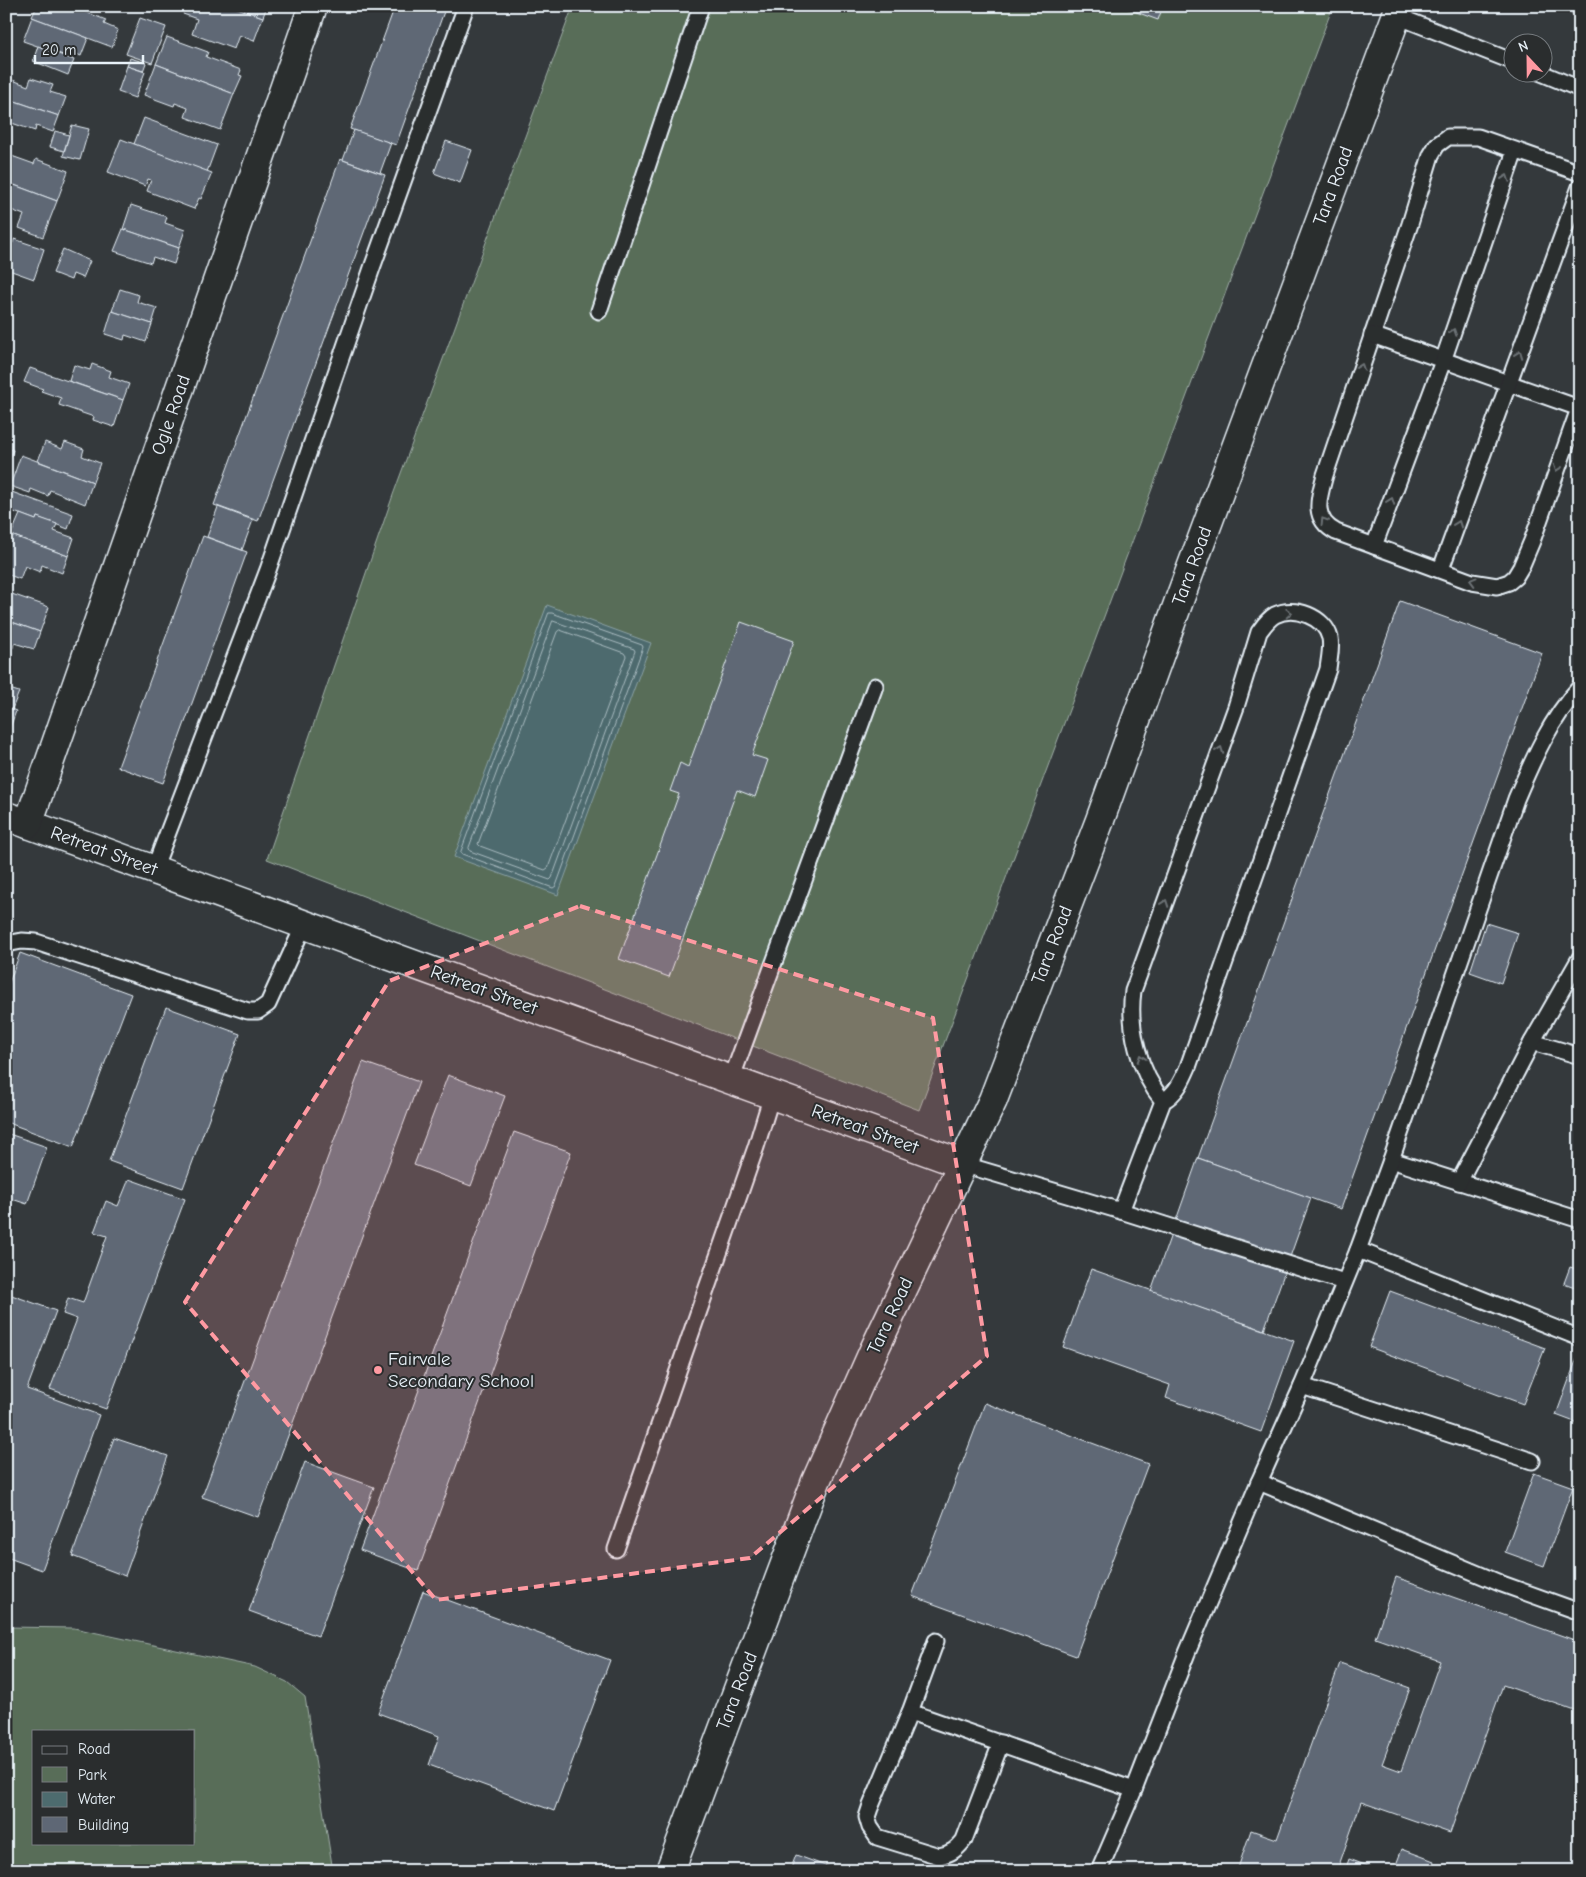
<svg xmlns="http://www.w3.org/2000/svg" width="1586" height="1877" viewBox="0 0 1586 1877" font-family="'Comic Neue',sans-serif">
  <rect width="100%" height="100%" fill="#34393c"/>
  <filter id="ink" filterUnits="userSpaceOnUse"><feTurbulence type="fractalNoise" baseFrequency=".02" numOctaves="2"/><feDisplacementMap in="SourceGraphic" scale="10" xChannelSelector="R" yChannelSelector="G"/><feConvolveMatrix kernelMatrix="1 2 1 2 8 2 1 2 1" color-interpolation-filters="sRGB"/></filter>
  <g filter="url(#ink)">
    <g fill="#586d58" stroke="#a0afa8" fill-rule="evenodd">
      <path d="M 573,6 L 1333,6 L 919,1110 L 267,859 L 393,495 Z"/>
      <path d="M 6,1627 L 74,1628 L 255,1667 L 287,1682 L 305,1697 L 333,1871 L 6,1871 ZM 34,1731 L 194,1731 L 194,1843 L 34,1843 Z"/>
    </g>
    <path fill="#4d6b6e" stroke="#8ba1a5" d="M 547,605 L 651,643 L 558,895 L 454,857 Z"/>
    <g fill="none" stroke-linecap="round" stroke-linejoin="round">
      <g stroke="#aabbc1" stroke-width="1">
        <path d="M 549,613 L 552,613 L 642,645 L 643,647 L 556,886 L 553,888 L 462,854 L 461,852 Z"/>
        <path d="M 553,621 L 634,649 L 635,651 L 552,878 L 550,880 L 470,851 L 469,848 Z"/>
        <path d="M 560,630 L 624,653 L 626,656 L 548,868 L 545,870 L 480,846 L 478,844 L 557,632 Z"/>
      </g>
    </g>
    <g fill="#5e6775" stroke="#e8f1f8">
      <path d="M 37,6 L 70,6 L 106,20 L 104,24 L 118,30 L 112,47 L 32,17 Z"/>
      <path d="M 186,6 L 232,6 L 263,17 L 254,41 L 239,35 L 234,49 L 192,34 L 197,19 L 183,14 Z"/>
      <path d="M 232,6 L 267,6 L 263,17 Z"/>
      <path d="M 395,6 L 446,6 L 396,145 L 350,129 Z"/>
      <path d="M 1120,6 L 1163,6 L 1158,20 Z"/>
      <path d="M 32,17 L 88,38 L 81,56 L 65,49 L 63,55 L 23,41 Z"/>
      <path d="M 140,18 L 166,27 L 152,63 L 126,54 Z"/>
      <path d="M 167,37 L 208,52 L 206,57 L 241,70 L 239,75 L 242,76 L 234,94 L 156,64 Z"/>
      <path d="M 38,46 L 74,60 L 68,75 L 33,61 Z"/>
      <path d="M 130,58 L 146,63 L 143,71 L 127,66 Z"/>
      <path d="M 156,64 L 234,94 L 220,130 L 185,117 L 188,108 L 175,103 L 174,106 L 144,95 Z"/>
      <path d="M 127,66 L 145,72 L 135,98 L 118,92 Z"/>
      <path d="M 31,78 L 53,85 L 50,92 L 66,97 L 59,116 L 6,98 L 6,90 L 10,79 L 28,86 Z"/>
      <path d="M 6,98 L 59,116 L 53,132 L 36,126 L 35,131 L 6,121 Z"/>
      <path d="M 144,118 L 217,145 L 207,172 L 134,144 Z"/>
      <path d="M 72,125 L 89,129 L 80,160 L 63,156 Z"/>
      <path d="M 354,130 L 391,143 L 380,173 L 343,160 Z"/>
      <path d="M 55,131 L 69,135 L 64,151 L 50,147 Z"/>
      <path d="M 121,139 L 212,173 L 201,199 L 199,198 L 194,209 L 147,191 L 151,180 L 148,179 L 145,186 L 108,172 Z"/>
      <path d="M 446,141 L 472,150 L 460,183 L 434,173 Z"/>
      <path d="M 6,154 L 34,164 L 36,159 L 68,171 L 57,201 L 6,182 Z"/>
      <path d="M 340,159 L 385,175 L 258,521 L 214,505 Z"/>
      <path d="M 6,182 L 57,201 L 43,237 L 19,228 L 24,215 L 6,208 Z"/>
      <path d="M 131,205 L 167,217 L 165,223 L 185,230 L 179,248 L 123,229 Z"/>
      <path d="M 123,229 L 179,248 L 174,264 L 153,257 L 151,263 L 114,251 Z"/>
      <path d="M 14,239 L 44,249 L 34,279 L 6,269 L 6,241 L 13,243 Z"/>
      <path d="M 63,249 L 90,261 L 83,278 L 73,274 L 71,280 L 53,273 Z"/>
      <path d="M 120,289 L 139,295 L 137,302 L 157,308 L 152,324 L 112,311 Z"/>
      <path d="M 112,311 L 152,324 L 146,342 L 125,335 L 124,340 L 105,334 Z"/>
      <path d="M 92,364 L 111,371 L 109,377 L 129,384 L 123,400 L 69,381 L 74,365 L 90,370 Z"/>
      <path d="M 30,368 L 123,400 L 114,427 L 93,420 L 94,417 L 59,405 L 61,398 L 41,391 L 43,389 L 24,382 Z"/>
      <path d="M 45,442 L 62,449 L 65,442 L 84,449 L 82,456 L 100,463 L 93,482 L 38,461 Z"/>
      <path d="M 6,448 L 13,450 L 6,469 Z"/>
      <path d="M 21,455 L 93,482 L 85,504 L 50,490 L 48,496 L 31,489 L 30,493 L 10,486 Z"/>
      <path d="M 9,491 L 73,514 L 68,529 L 37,517 L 36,520 L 6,509 L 6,499 Z"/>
      <path d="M 218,507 L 253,520 L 242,550 L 207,537 Z"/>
      <path d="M 20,514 L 36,520 L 37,517 L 57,524 L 54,531 L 74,538 L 68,556 L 11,535 Z"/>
      <path d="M 11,535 L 68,556 L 62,573 L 42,565 L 40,572 L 25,566 L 20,579 L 6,574 L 6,548 Z"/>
      <path d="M 203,536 L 247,552 L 163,783 L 118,767 Z"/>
      <path d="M 6,592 L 49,607 L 40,632 L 6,620 Z"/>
      <path d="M 1400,601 L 1542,653 L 1341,1209 L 1198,1158 Z"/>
      <path d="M 6,620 L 40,632 L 34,649 L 14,643 L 13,648 L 6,646 Z"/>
      <path d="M 741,622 L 794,641 L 752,755 L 768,760 L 755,797 L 737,790 L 669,977 L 619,959 L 679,794 L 670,791 L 680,763 L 688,767 Z"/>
      <path d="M 6,688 L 19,692 L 12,709 L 6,707 Z"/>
      <path d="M 6,707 L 16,711 L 6,739 Z"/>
      <path d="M 1486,923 L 1518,933 L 1501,983 L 1470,972 Z"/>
      <path d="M 20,953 L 131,994 L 73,1147 L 6,1122 L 6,991 Z"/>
      <path d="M 166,1007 L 240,1034 L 183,1188 L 109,1161 Z"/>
      <path d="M 363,1062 L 419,1082 L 258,1517 L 202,1497 Z"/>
      <path d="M 448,1075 L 505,1096 L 471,1186 L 414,1165 Z"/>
      <path d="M 514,1132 L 571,1152 L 418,1571 L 360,1550 Z"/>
      <path d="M 6,1133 L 47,1147 L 27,1204 L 6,1197 Z"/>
      <path d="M 1198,1158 L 1311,1198 L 1264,1330 L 1151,1291 Z"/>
      <path d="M 129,1179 L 185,1199 L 106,1409 L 50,1389 L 77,1319 L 63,1314 L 68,1298 L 83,1303 L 107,1236 L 94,1232 L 106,1201 L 118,1206 Z"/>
      <path d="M 1570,1267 L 1580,1270 L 1580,1289 L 1564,1283 Z"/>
      <path d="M 1091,1269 L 1294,1341 L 1261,1432 L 1166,1398 L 1170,1385 L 1063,1347 Z"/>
      <path d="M 1390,1291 L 1545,1348 L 1523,1404 L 1369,1347 Z"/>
      <path d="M 6,1293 L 56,1311 L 27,1389 L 99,1415 L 42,1570 L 6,1557 Z"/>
      <path d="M 1577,1358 L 1580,1359 L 1580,1424 L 1556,1415 Z"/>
      <path d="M 985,1403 L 1148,1464 L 1076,1656 L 912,1596 Z"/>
      <path d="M 114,1438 L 168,1456 L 125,1576 L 72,1556 Z"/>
      <path d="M 305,1462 L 374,1487 L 318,1636 L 249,1611 Z"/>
      <path d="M 1534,1473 L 1573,1487 L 1544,1566 L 1505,1552 Z"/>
      <path d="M 1396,1577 L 1580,1642 L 1580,1712 L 1503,1685 L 1450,1833 L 1361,1802 L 1337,1871 L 1237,1871 L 1251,1830 L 1277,1839 L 1340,1663 L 1410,1688 L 1382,1764 L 1401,1771 L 1440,1661 L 1375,1638 Z"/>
      <path d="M 423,1591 L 610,1660 L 554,1811 L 429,1765 L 439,1736 L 378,1713 Z"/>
      <path d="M 1402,1849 L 1434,1861 L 1430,1871 L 1394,1870 Z"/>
      <path d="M 796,1855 L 839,1871 L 790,1871 Z"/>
      <path d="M 1349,1859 L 1381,1871 L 1345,1871 Z"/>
    </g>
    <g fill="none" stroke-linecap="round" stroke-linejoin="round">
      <g stroke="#e8f1f8" stroke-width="19">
        <g id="lane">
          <path d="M 1577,6 L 1580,7"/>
          <path d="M 1397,16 L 1514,62"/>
          <path d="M 1539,72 L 1580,89"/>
          <path d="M 1580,173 L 1478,137 L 1448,137 L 1437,145 L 1431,155 L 1410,224 L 1325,475 C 1319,497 1311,519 1336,532 L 1472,582 L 1497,586 L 1509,582 L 1515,577 L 1521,567 L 1532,541 L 1580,406"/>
          <path d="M 599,311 L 701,6"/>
          <path d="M 1372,335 L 1579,408"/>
          <path d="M 1374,546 L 1443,361 L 1515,151"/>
          <path d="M 1441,569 L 1580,187"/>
          <path d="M 154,869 L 268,570 L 372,268 L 466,6"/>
          <path d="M 6,944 L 22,941 L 36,942 L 248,1011 L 258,1011 L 268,1004 L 304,925"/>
          <path d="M 1532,1042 L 1580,1056"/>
          <path d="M 731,1080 L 875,686"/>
          <path d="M 1391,1160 L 1580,1220"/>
          <path d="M 962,1164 L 1121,1211 L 1344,1282"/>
          <path d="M 1459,1182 L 1532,1042 L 1580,958"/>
          <path d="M 1121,1211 L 1163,1101 C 1176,1094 1182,1081 1188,1067 L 1328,669 C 1329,659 1332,648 1330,638 C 1325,617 1294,605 1275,615 C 1268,619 1264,625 1259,632 L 1236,707 L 1133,991 C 1128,1028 1139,1072 1163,1101"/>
          <path d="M 1358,1250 L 1580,1338"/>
          <path d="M 1302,1386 L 1532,1461"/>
          <path d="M 1259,1482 L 1502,1584 L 1580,1612"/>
          <path d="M 616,1549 L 756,1147 L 772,1095"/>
          <path d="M 936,1641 L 910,1712 L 870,1808 L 867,1817 L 870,1827 L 877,1837 L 939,1856 C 951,1854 957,1849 964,1840 L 1001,1743"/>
          <path d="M 910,1712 L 1134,1790"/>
          <path d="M 1099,1871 L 1134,1790 L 1187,1653 L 1259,1482 L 1302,1386 L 1358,1250 L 1391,1160 L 1516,799 C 1533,759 1550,720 1580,687"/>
        </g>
      </g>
      <g stroke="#e8f1f8" stroke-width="31">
        <g id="street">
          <path d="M 6,816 L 962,1164"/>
          <path d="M 28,824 L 313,6"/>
        </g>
      </g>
      <g stroke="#e8f1f8" stroke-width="31">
        <path id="secondary" d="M 670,1871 L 816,1481 L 874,1350 L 993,1100 L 1100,820 L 1180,598 L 1400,6"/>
      </g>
      <use href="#lane" stroke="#2a2d2e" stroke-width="15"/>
      <use href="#street" stroke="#2a2d2e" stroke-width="28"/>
      <use href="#secondary" stroke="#2a2d2e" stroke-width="28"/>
    </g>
    <defs><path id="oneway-chevron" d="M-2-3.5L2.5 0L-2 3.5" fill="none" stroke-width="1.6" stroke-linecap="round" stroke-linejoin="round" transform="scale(1.25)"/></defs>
    <g stroke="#6c7275">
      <use href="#oneway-chevron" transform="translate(1506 178) rotate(-71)"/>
      <use href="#oneway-chevron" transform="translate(1453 332) rotate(-71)"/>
      <use href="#oneway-chevron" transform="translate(1519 354) rotate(-70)"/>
      <use href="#oneway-chevron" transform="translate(1361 367) rotate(-71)"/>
      <use href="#oneway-chevron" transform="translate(1557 468) rotate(109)"/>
      <use href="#oneway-chevron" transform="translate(1391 501) rotate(-70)"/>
      <use href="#oneway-chevron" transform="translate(1324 521) rotate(-122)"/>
      <use href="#oneway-chevron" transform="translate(1458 524) rotate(-70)"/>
      <use href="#oneway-chevron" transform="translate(1473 581) rotate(-165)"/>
      <use href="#oneway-chevron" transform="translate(1289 613) rotate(-2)"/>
      <use href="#oneway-chevron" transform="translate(1220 750) rotate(-70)"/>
      <use href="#oneway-chevron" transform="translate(1165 903) rotate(-70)"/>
      <use href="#oneway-chevron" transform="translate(1141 1058) rotate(-109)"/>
    </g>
  </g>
  <path fill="#ff9aa2" fill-opacity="0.2" stroke="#ff9aa2" stroke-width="4" stroke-dasharray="10 6" stroke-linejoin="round" d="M 580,906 L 933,1018 L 987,1356 L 750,1558 L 436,1600 L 185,1302 L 389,981 Z"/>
  <circle fill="#ff9aa2" stroke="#2a2d2e" stroke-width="2" cx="378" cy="1370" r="5"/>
  <g text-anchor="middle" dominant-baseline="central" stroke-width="4" stroke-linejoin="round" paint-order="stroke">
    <g font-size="19" fill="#e8f1f8" stroke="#2a2d2e">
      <text transform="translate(1333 186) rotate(-70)">Tara Road</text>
      <text transform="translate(171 415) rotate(-71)">Ogle Road</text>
      <text transform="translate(1192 566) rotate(-70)">Tara Road</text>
      <text transform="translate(104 851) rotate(20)">Retreat Street</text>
      <text transform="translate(1052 945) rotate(-69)">Tara Road</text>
      <text transform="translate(484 990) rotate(20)">Retreat Street</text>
      <text transform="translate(865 1129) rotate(20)">Retreat Street</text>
      <text transform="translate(890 1316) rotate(-65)">Tara Road</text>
      <text transform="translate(737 1691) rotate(-69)">Tara Road</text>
    </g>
    <g font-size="19" fill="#e8f1f8" stroke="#2a2d2e" text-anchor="start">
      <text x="388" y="1359">Fairvale<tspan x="388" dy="22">Secondary School</tspan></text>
    </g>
  </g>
  <rect width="1586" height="1877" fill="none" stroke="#2a2d2e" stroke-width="25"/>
  <rect x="12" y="12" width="1561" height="1852" fill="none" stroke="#e8f1f8" stroke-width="2" filter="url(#ink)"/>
  <rect x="32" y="1730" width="162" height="115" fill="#2a2d2e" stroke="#767b7f"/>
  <rect x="42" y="1746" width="25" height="8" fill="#2a2d2e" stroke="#767b7f"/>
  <text x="78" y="1754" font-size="15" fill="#e8f1f8">Road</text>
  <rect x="42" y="1767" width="25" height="15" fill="#586d58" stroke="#767b7f"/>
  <text x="78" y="1780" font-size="15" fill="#e8f1f8">Park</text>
  <rect x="42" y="1792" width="25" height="15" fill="#4d6b6e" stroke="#767b7f"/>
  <text x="78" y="1804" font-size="15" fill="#e8f1f8">Water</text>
  <rect x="42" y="1817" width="25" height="15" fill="#5e6775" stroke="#767b7f"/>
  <text x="78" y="1830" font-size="15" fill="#e8f1f8">Building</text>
  <g transform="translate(1528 58) rotate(338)"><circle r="24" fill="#2a2d2e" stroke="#767b7f"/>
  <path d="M0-4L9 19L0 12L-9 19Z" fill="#ff9aa2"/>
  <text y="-8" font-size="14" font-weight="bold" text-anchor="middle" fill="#e8f1f8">N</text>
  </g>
  <path d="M35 55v8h108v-8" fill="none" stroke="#e8f1f8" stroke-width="2.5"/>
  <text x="42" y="55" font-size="15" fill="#e8f1f8" stroke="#2a2d2e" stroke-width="4" paint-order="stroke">20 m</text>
</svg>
